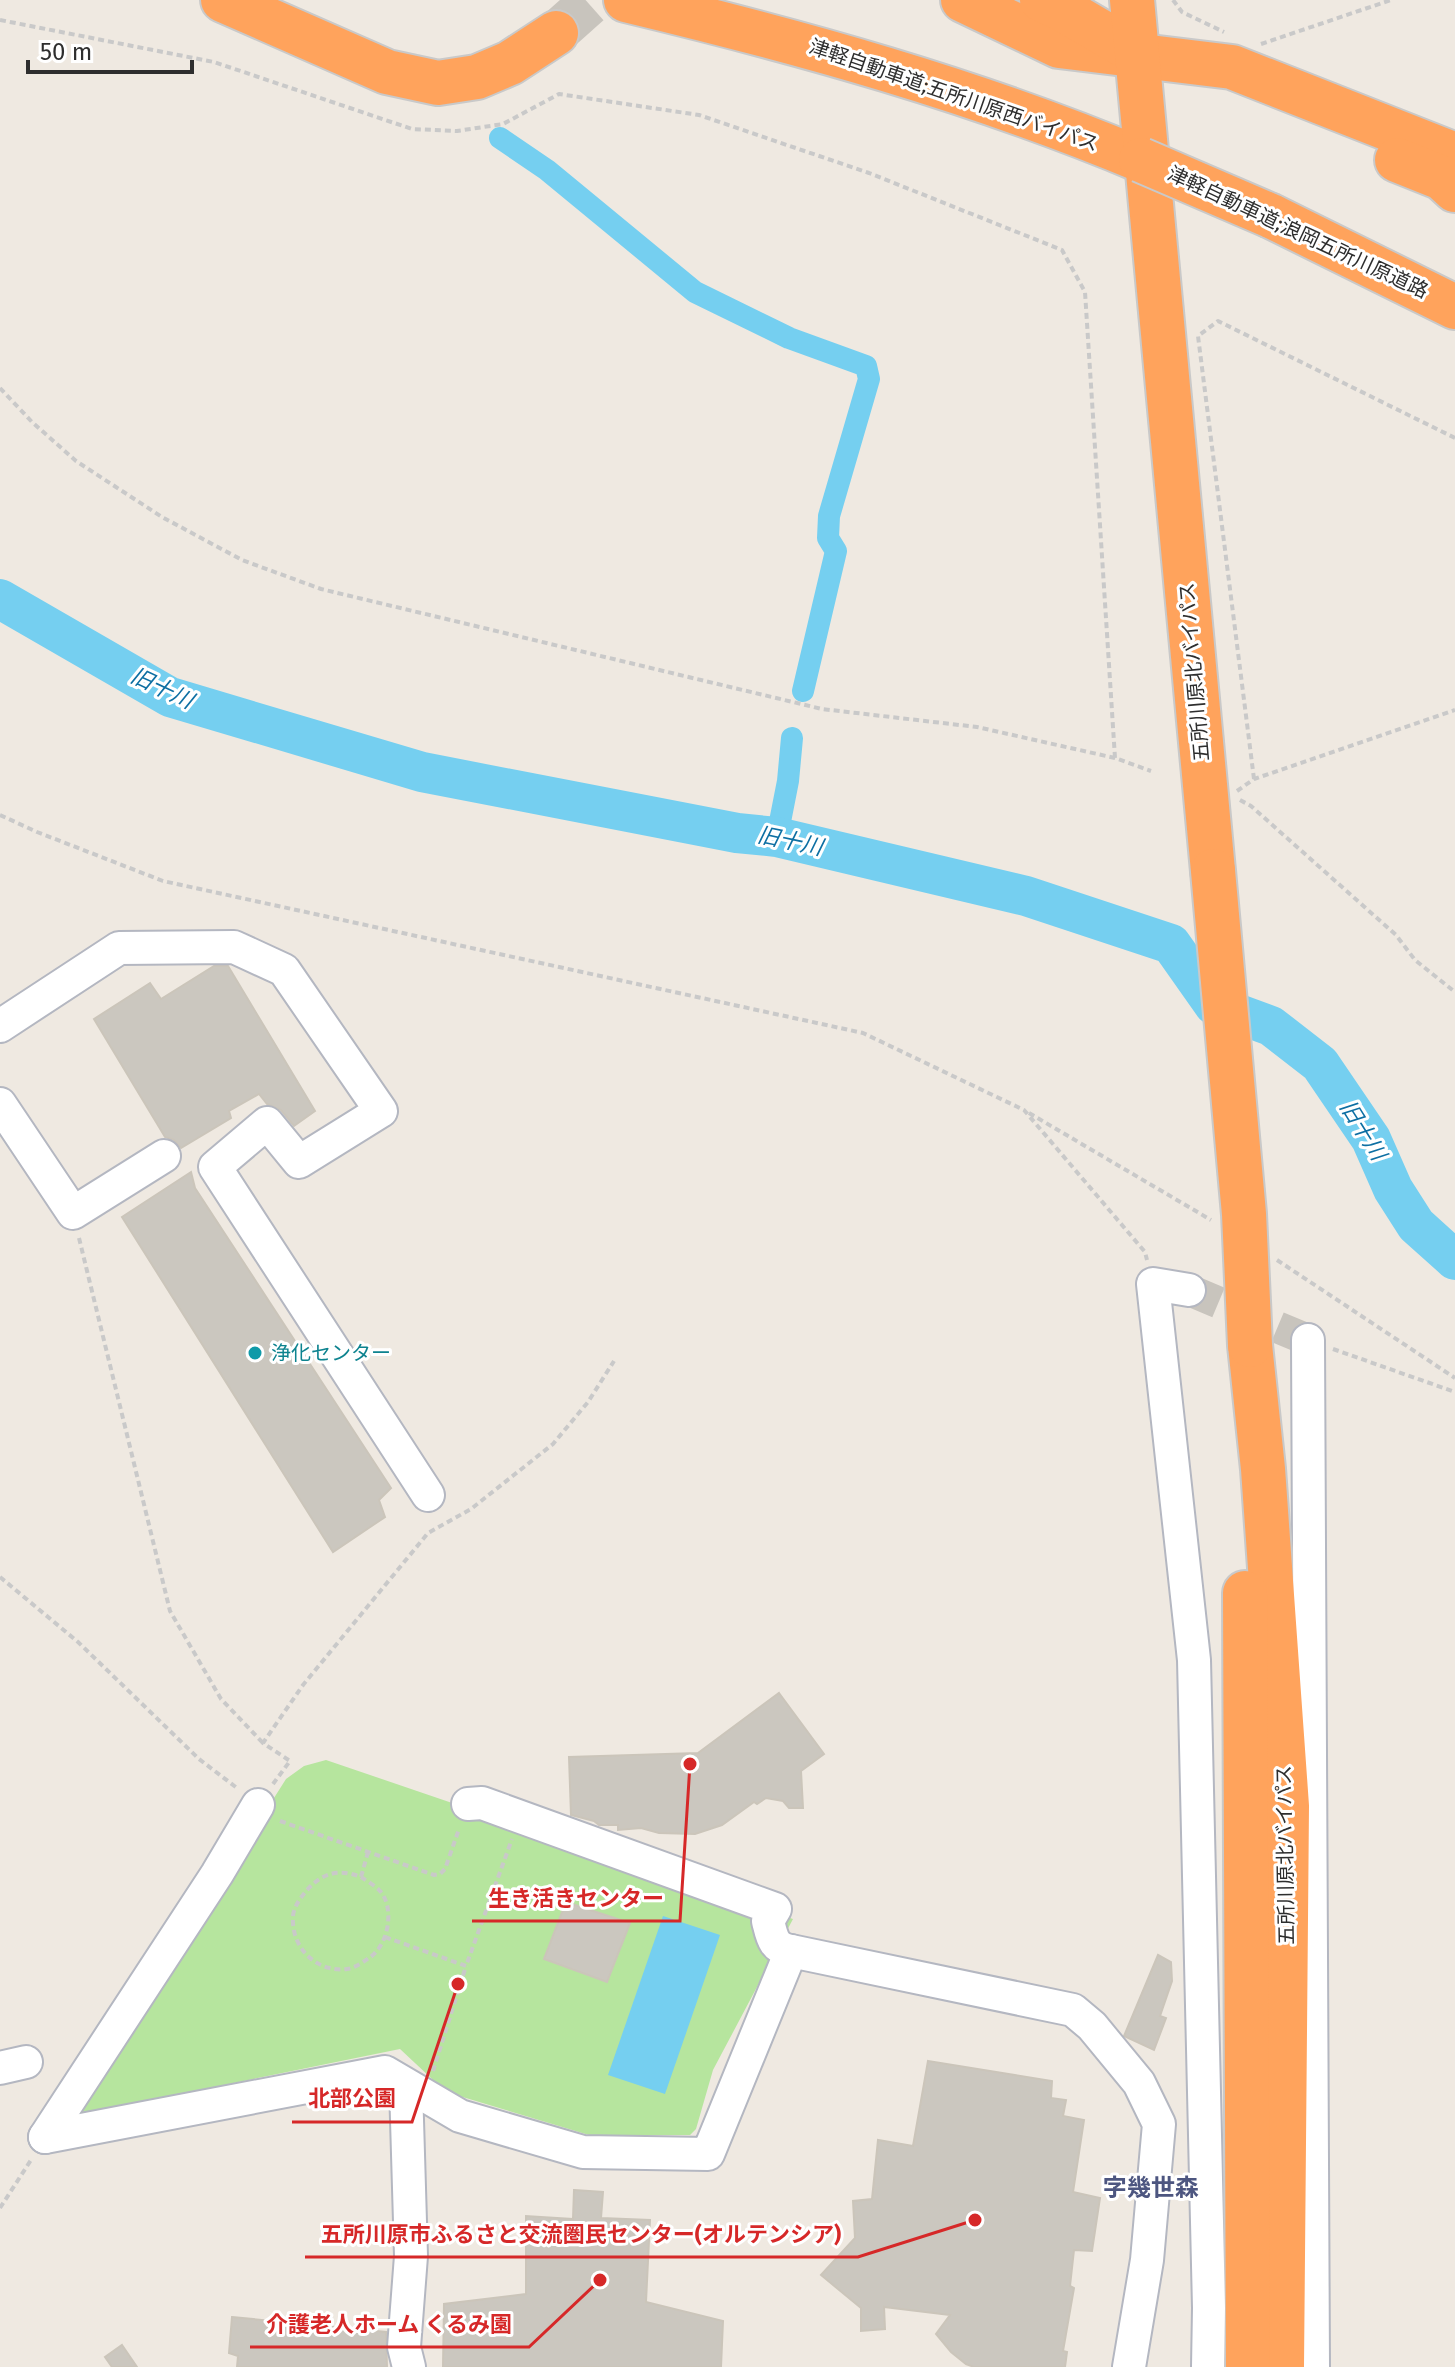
<svg xmlns="http://www.w3.org/2000/svg" width="1455" height="2367" viewBox="0 0 1455 2367" font-family="'Fira Sans','Noto Sans JP',sans-serif">
  <rect width="100%" height="100%" fill="#efe9e1"/>
  <path fill="#b6e59e" d="M 326,1760 L 793,1919 L 713,2070 L 696,2129 L 690,2135 L 589,2135 L 446,2092 L 400,2049 L 72,2116 L 286,1779 L 304,1766 Z"/>
  <path fill="#75cff0" d="M 663,1916 L 720,1935 L 665,2094 L 608,2075 Z"/>
  <g fill="none" stroke-linecap="round" stroke-linejoin="round">
    <g stroke="#75cff0" stroke-width="22">
      <path d="M 500,138 L 547,170 L 695,292 L 789,338 L 866,366 L 869,379 L 829,516 L 828,538 L 836,551 L 803,691"/>
      <path d="M 777,837 L 788,781 L 792,738"/>
    </g>
    <path stroke="#75cff0" stroke-width="40" d="M 0,599 L 170,697 L 422,772 L 737,833 L 777,837 L 1026,896 L 1171,944 L 1214,1005 L 1271,1026 L 1320,1064 L 1371,1139 L 1393,1189 L 1416,1225 L 1455,1260"/>
  </g>
  <g fill="#cbc7bf" stroke="#cbc5ba" stroke-width="2">
    <path d="M 214,966 L 228,966 L 315,1111 L 294,1126 L 281,1110 L 267,1104 L 259,1094 L 229,1111 L 231,1118 L 181,1148 L 174,1140 L 165,1137 L 94,1019 L 150,983 L 161,999 Z"/>
    <path d="M 191,1172 L 195,1188 L 391,1488 L 379,1500 L 385,1517 L 333,1552 L 122,1217 Z"/>
    <path d="M 779,1693 L 824,1754 L 801,1771 L 803,1808 L 789,1808 L 783,1801 L 766,1798 L 757,1804 L 754,1802 L 722,1825 L 695,1834 L 659,1833 L 641,1828 L 618,1830 L 618,1825 L 599,1825 L 594,1821 L 571,1815 L 569,1757 L 698,1753 Z"/>
    <path d="M 566,1902 L 630,1923 L 607,1982 L 544,1959 Z"/>
    <path d="M 1158,1955 L 1171,1962 L 1172,1981 L 1160,2016 L 1166,2018 L 1154,2050 L 1124,2036 Z"/>
    <path d="M 928,2061 L 1052,2081 L 1051,2098 L 1066,2100 L 1063,2116 L 1084,2120 L 1073,2192 L 1100,2198 L 1092,2251 L 1074,2250 L 1070,2286 L 1074,2288 L 1063,2351 L 1067,2352 L 1065,2367 L 974,2367 L 966,2364 L 951,2352 L 936,2334 L 950,2315 L 884,2307 L 885,2329 L 861,2331 L 861,2308 L 821,2275 L 855,2238 L 853,2201 L 872,2199 L 878,2140 L 913,2146 Z"/>
    <path d="M 574,2190 L 603,2192 L 601,2218 L 650,2220 L 646,2302 L 723,2321 L 721,2367 L 443,2367 L 444,2304 L 526,2294 L 526,2216 L 573,2219 Z"/>
    <path d="M 232,2317 L 386,2332 L 387,2367 L 237,2367 L 238,2356 L 229,2353 Z"/>
    <path d="M 122,2345 L 137,2367 L 112,2367 L 105,2357 Z"/>
  </g>
  <g fill="none" stroke-linecap="round" stroke-linejoin="round">
    <path stroke="#c8c4bd" stroke-width="32" stroke-dasharray="32 16" stroke-linecap="butt" d="M 1189,1290 L 1308,1340"/>
    <path stroke="#c8c4bd" stroke-width="44" stroke-dasharray="44 22" stroke-linecap="butt" d="M 556,33 L 593,0"/>
    <g stroke="#b4b7c1" stroke-width="36">
      <g id="minor">
        <path d="M 0,1026 L 119,948 L 234,947 L 284,970 L 381,1111 L 299,1162 L 267,1123 L 215,1167 L 428,1495"/>
        <path d="M 0,1104 L 73,1213 L 164,1156"/>
        <path d="M 1189,1290 L 1153,1284 L 1194,1660 L 1209,2308 L 1208,2367"/>
        <path d="M 1308,1340 L 1313,2367"/>
        <path d="M 468,1804 L 482,1803 L 775,1909 L 768,1921 C 772,1937 773,1948 791,1951"/>
        <path d="M 0,2068 L 26,2062"/>
        <path d="M 406,2086 L 411,2256 L 404,2347 L 409,2367"/>
        <path d="M 45,2137 L 385,2072 L 460,2116 L 583,2152 L 708,2154 L 791,1951 L 1073,2010 L 1092,2026 L 1139,2083 L 1159,2124 L 1147,2260 L 1129,2367"/>
        <path d="M 45,2137 L 217,1874 L 258,1805"/>
      </g>
    </g>
    <g stroke="#c9c9c9" stroke-width="48">
      <g id="highway">
        <path d="M 223,0 L 387,72 L 438,83 L 477,77 L 510,63 L 556,33"/>
        <path d="M 626,0 C 801,42 974,90 1141,160"/>
        <path d="M 963,0 L 1059,46 L 1232,67 L 1455,155"/>
        <path d="M 1042,0 L 1062,9 L 1127,47"/>
        <path d="M 1132,0 L 1213,871"/>
        <path d="M 1397,160 L 1442,178 L 1455,190"/>
        <path d="M 1271,216 L 1455,307"/>
        <path d="M 1250,1345 L 1263,1469 L 1287,1806 L 1282,2367"/>
        <path d="M 1245,1593 L 1248,2367"/>
      </g>
    </g>
    <g stroke="#c9c9c9" stroke-width="4" stroke-dasharray="6 4" stroke-linecap="butt">
      <path d="M 1173,0 L 1182,12 L 1224,32"/>
      <path d="M 0,20 L 214,62 L 412,129 L 457,131 L 503,124 L 559,94 L 699,115 L 869,173 L 1062,250 L 1085,292 L 1115,758"/>
      <path d="M 1261,44 L 1391,0"/>
      <path d="M 0,388 L 32,422 L 76,461 L 162,517 L 242,560 L 321,589 L 822,709 L 977,727 L 1115,758 L 1151,771"/>
      <path d="M 1254,779 L 1198,336 L 1218,321 L 1455,438"/>
      <path d="M 1237,791 L 1254,779 L 1455,710"/>
      <path d="M 1240,800 L 1251,806 L 1396,935 L 1415,960 L 1455,992"/>
      <path d="M 0,815 L 37,832 L 163,881 L 863,1033 L 1024,1110 L 1145,1252 L 1147,1260"/>
      <path d="M 1029,1113 L 1211,1220"/>
      <path d="M 79,1238 L 170,1611 L 221,1699 L 263,1743"/>
      <path d="M 1277,1260 L 1455,1378"/>
      <path d="M 1333,1349 L 1455,1392"/>
      <path d="M 0,1577 L 78,1642 L 199,1759 L 237,1788"/>
      <path d="M 273,1784 L 290,1761 L 263,1743 L 303,1685 L 428,1533 L 471,1509 L 553,1444 L 588,1402 L 614,1361"/>
      <path d="M 280,1821 L 434,1875 L 440,1874 L 445,1869 L 459,1829"/>
      <path d="M 361,1877 C 367,1881 376,1886 381,1892 C 395,1910 388,1946 369,1958 C 363,1962 355,1968 347,1969 C 317,1973 291,1948 293,1917 C 293,1910 298,1901 303,1895 C 318,1875 336,1867 361,1877 L 368,1852"/>
      <path d="M 385,1937 L 466,1966 L 512,1839"/>
      <path d="M 433,2071 L 466,1966"/>
      <path d="M 0,2208 L 31,2160"/>
    </g>
    <use href="#minor" stroke="#fff" stroke-width="32"/>
    <use href="#highway" stroke="#ffa35c" stroke-width="44"/>
    <g stroke="#c9c9c9" stroke-width="48" stroke-linecap="butt">
      <g id="highway-bridge">
        <path d="M 1141,160 L 1271,216"/>
        <path d="M 1213,871 L 1244,1214 L 1250,1345"/>
      </g>
    </g>
    <use href="#highway-bridge" stroke="#ffa35c" stroke-width="44"/>
  </g>
  <circle fill="#0f9aa8" stroke="#fff" stroke-width="3" cx="255" cy="1353" r="8"/>
  <g text-anchor="middle" dominant-baseline="central" stroke-width="6" stroke-linejoin="round" paint-order="stroke">
    <g font-size="20" fill="#2e2e2e" stroke="#fff">
      <text transform="translate(954 95) rotate(19)">津軽自動車道;五所川原西バイパス</text>
      <text transform="translate(1298 232) rotate(25)">津軽自動車道;浪岡五所川原道路</text>
      <text transform="translate(1194 672) rotate(-95)">五所川原北バイパス</text>
      <text transform="translate(1285 1855) rotate(-91)">五所川原北バイパス</text>
    </g>
    <g font-size="20" fill="#0d838f" stroke="#fff" text-anchor="start">
      <text x="271" y="1353">浄化センター</text>
    </g>
    <g font-size="22" font-style="italic" fill="#0d6fa3" stroke="#fff">
      <text transform="translate(162 688) rotate(25)">旧十川</text>
      <text transform="translate(790 841) rotate(12)">旧十川</text>
      <text transform="translate(1363 1130) rotate(58)">旧十川</text>
    </g>
    <g font-size="24" font-weight="bold" fill="#4d5680" stroke="#fff">
      <text x="1151" y="2188">字幾世森</text>
    </g>
  </g>
  <path fill="none" stroke="#d62828" stroke-width="3" d="M690 1764L680 1921H472M458 1984L412 2122H292M975 2220L858 2257H305M600 2280L529 2347H250"/>
  <g fill="#d62828" stroke="#fff" stroke-width="3">
    <circle cx="690" cy="1764" r="8"/>
    <circle cx="458" cy="1984" r="8"/>
    <circle cx="975" cy="2220" r="8"/>
    <circle cx="600" cy="2280" r="8"/>
  </g>
  <g font-size="22" text-anchor="middle" font-weight="bold" fill="#d62828" stroke="#fff" stroke-width="6" stroke-linejoin="round" paint-order="stroke">
    <text x="576" y="1906">生き活きセンター</text>
    <text x="352" y="2106">北部公園</text>
    <text x="581" y="2242">五所川原市ふるさと交流圏民センター(オルテンシア)</text>
    <text x="389" y="2332">介護老人ホーム くるみ園</text>
  </g>
  <path d="M28 60v12h164v-12" fill="none" stroke="#2e2e2e" stroke-width="4"/>
  <text x="40" y="60" font-size="24" fill="#2e2e2e" stroke="#ffffff" stroke-width="6" paint-order="stroke">50 m</text>
</svg>
